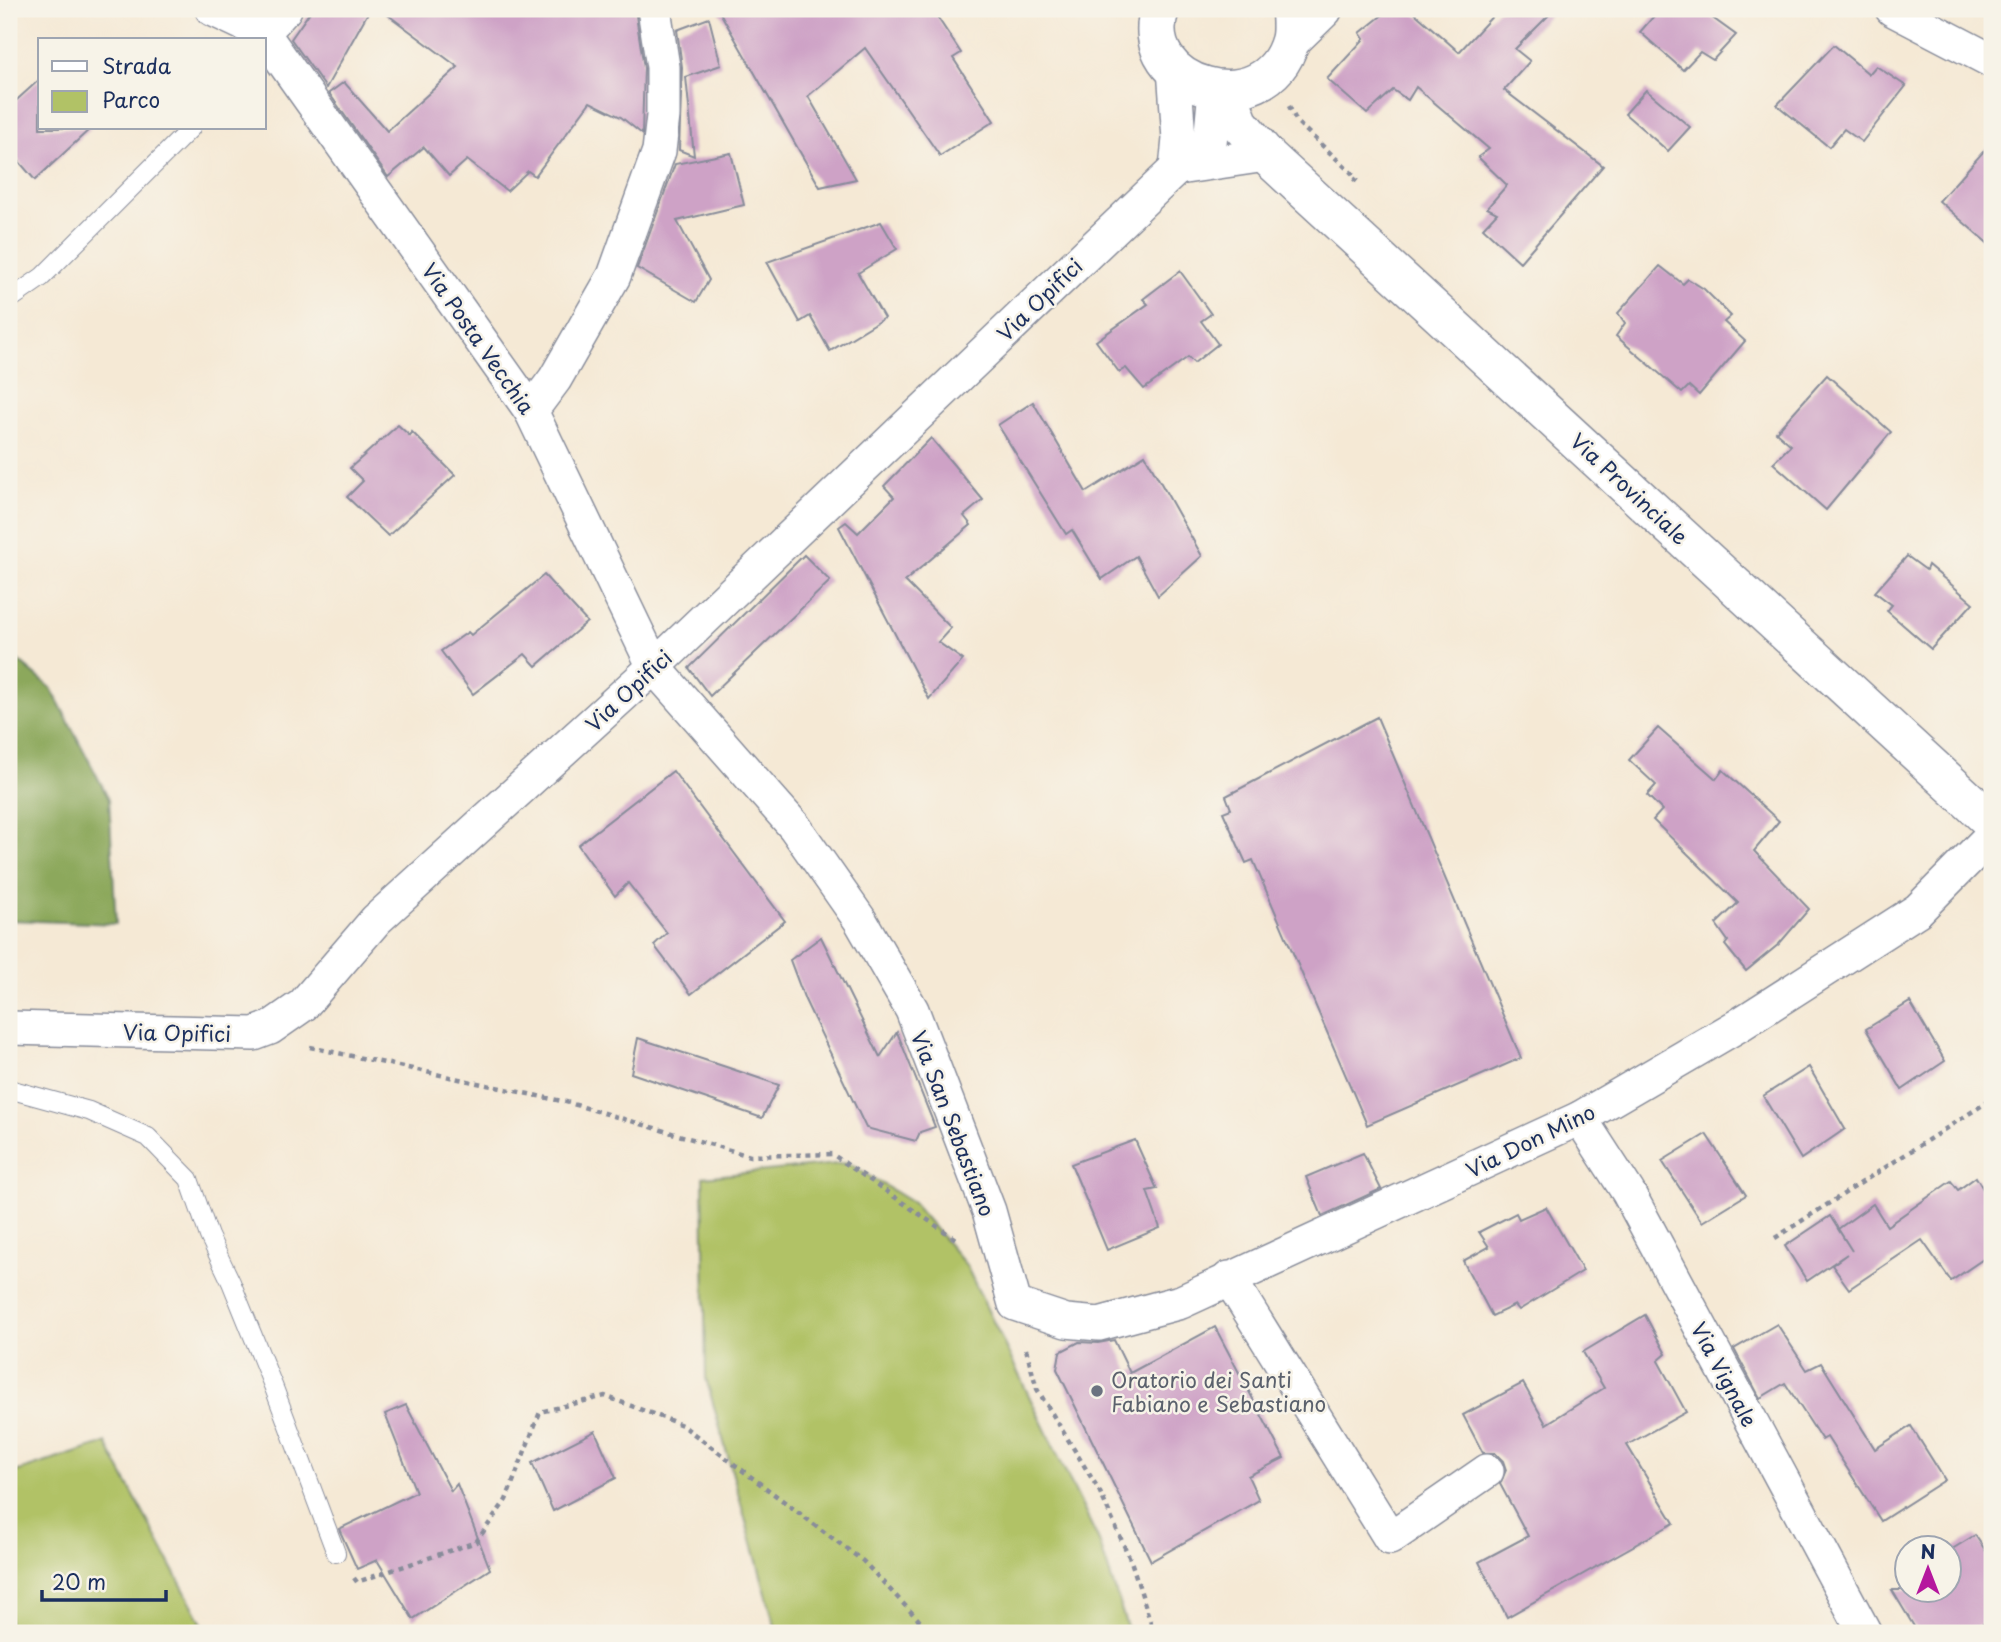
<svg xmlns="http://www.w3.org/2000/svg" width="2001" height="1642" viewBox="0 0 2001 1642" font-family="'Playpen Sans',sans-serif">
  <rect width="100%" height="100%" fill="#f7f3e8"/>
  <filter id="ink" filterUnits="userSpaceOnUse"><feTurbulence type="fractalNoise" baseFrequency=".0143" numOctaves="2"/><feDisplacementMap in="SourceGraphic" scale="14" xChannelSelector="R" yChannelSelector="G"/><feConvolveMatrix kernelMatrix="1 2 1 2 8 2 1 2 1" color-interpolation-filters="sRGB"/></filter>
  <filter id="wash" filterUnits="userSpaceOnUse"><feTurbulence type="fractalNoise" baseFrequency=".00686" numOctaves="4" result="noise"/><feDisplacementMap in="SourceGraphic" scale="28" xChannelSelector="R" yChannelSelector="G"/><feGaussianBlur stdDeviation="1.57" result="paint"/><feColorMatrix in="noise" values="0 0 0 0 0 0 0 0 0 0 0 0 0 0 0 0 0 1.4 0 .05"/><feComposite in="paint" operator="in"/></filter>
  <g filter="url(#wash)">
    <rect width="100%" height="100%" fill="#f5e9d5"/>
    <g fill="#b1c266" stroke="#667862" stroke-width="2">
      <path d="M 848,1163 L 913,1203 L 966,1265 L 1099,1541 L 1129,1633 L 777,1633 L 706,1378 L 703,1177 Z"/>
      <path d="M 106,1443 L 207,1633 L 9,1633 L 9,1474 Z"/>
    </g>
    <path fill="#8ca85b" stroke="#546c5c" stroke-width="2" d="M 9,653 L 51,688 L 109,799 L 116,924 L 9,920 Z"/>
    <g id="blocks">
      <g fill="#cea2c6">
        <path d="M 312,9 L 370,9 L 326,88 L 291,39 Z"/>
        <path d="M 380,9 L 635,9 L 644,68 L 642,134 L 621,117 L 590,102 L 535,176 L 528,171 L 507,191 L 467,160 L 449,176 L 424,147 L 388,177 L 329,93 L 344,82 L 387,131 L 458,67 Z"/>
        <path d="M 718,9 L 932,9 L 961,53 L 953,58 L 994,121 L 940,156 L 865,48 L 808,96 L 856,179 L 820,187 Z"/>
        <path d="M 1390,9 L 1410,9 L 1459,52 L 1499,9 L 1555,9 L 1515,49 L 1530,61 L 1504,90 L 1603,166 L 1520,262 L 1483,228 L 1497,213 L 1487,208 L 1507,185 L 1478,157 L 1489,149 L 1416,87 L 1408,100 L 1393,90 L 1367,114 L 1327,79 L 1364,39 L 1360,33 Z"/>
        <path d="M 1660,9 L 1700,9 L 1736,35 L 1713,60 L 1700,52 L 1683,70 L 1640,32 Z"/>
        <path d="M 709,18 L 721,65 L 686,77 L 694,156 L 679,150 L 682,67 L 677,30 Z"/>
        <path d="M 1834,45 L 1869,74 L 1876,66 L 1906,86 L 1862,142 L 1844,129 L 1829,147 L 1777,105 Z"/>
        <path d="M 40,79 L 40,128 L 91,128 L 35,180 L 9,150 L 9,107 Z"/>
        <path d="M 1646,90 L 1690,127 L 1668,151 L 1625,114 Z"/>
        <path d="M 1992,142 L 1992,247 L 1939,201 Z"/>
        <path d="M 731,153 L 744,205 L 677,221 L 709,280 L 696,302 L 637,268 L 675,164 Z"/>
        <path d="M 881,222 L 897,249 L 858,273 L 884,318 L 830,351 L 810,316 L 800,322 L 767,262 Z"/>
        <path d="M 1660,266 L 1683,284 L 1688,279 L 1704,289 L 1731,316 L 1724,322 L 1745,341 L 1699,395 L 1689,386 L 1682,393 L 1616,336 L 1625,323 L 1618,313 Z"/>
        <path d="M 1180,271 L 1211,314 L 1201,321 L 1218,344 L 1194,363 L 1188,357 L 1144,389 L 1126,368 L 1119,372 L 1096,341 L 1148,304 L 1143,299 Z"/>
        <path d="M 1827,375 L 1891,432 L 1826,510 L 1773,463 L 1791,445 L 1776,432 Z"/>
        <path d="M 1033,402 L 1086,492 L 1145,455 L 1202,556 L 1158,596 L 1136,556 L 1102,579 L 1072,530 L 1066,534 L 998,425 Z"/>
        <path d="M 398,425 L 410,436 L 412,432 L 455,475 L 388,536 L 347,497 L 363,481 L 350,468 Z"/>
        <path d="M 931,438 L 983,500 L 964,516 L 971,525 L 905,581 L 951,628 L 938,642 L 963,660 L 929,699 L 839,527 L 846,522 L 858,533 L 894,497 L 884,486 Z"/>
        <path d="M 804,555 L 830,581 L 710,696 L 689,668 Z"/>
        <path d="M 1907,556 L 1926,570 L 1928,565 L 1973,603 L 1931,649 L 1887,611 L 1892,605 L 1875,592 Z"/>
        <path d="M 544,575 L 587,622 L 536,666 L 525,654 L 473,694 L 441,651 L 468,632 L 471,635 Z"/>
        <path d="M 1377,717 L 1521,1058 L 1367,1125 L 1253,860 L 1246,863 L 1223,812 L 1231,809 L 1226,796 Z"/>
        <path d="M 1658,728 L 1716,779 L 1723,770 L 1779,821 L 1754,851 L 1809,909 L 1779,944 L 1746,971 L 1725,945 L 1728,941 L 1716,924 L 1738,903 L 1653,820 L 1662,810 L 1647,795 L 1656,785 L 1629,760 Z"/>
        <path d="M 673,771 L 785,921 L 691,994 L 654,945 L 667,933 L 628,883 L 615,896 L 578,845 Z"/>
        <path d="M 821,937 L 880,1057 L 897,1032 L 935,1127 L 920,1132 L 916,1141 L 866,1128 L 805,1000 L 790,960 Z"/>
        <path d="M 1910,1002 L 1945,1061 L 1902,1090 L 1866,1029 Z"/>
        <path d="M 638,1038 L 726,1067 L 779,1085 L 762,1118 L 716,1102 L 631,1073 Z"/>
        <path d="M 1809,1067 L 1845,1129 L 1801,1159 L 1763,1096 Z"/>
        <path d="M 1706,1134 L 1746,1195 L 1702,1222 L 1662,1161 Z"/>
        <path d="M 1135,1140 L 1157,1189 L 1147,1191 L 1160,1228 L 1107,1250 L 1071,1164 Z"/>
        <path d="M 1363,1153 L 1381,1189 L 1322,1216 L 1306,1177 Z"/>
        <path d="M 1976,1177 L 1992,1204 L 1992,1253 L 1951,1281 L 1922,1240 L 1849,1289 L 1832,1265 L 1847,1254 L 1807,1281 L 1785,1246 L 1830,1216 L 1852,1251 L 1838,1229 L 1873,1204 L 1887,1226 L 1951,1181 L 1958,1190 Z"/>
        <path d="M 1546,1207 L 1583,1271 L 1519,1310 L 1515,1305 L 1492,1316 L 1463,1261 L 1489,1247 L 1479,1232 L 1516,1213 L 1519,1219 Z"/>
        <path d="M 1645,1315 L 1666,1354 L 1658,1361 L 1686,1412 L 1627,1445 L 1674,1523 L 1507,1617 L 1479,1562 L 1528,1536 L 1500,1484 L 1506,1470 L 1503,1461 L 1495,1453 L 1483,1453 L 1463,1415 L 1523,1383 L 1546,1424 L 1604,1388 L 1583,1352 Z"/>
        <path d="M 1777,1324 L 1807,1370 L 1821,1363 L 1875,1449 L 1911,1426 L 1945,1480 L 1881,1521 L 1827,1437 L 1822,1440 L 1785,1383 L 1760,1398 L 1734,1349 Z"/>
        <path d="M 1215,1327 L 1284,1458 L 1248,1476 L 1259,1500 L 1151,1561 L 1057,1369 L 1060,1352 L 1079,1342 L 1098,1343 L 1114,1340 L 1130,1373 Z"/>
        <path d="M 406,1405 L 451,1491 L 457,1484 L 490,1569 L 413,1619 L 377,1560 L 357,1569 L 339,1529 L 416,1492 L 385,1414 Z"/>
        <path d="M 595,1431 L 616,1478 L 553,1511 L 532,1463 Z"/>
        <path d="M 1975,1535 L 1992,1560 L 1992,1618 L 1969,1633 L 1918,1633 L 1892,1590 L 1949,1590 L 1949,1551 Z"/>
      </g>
    </g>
  </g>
  <g filter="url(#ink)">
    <use href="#blocks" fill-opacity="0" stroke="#888c9a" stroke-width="2"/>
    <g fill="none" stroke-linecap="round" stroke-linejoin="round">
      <g stroke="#888c9a" stroke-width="20">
        <g id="lane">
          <path d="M 9,300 L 42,277 L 191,128"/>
          <path d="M 9,1089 L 89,1111 L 148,1137 L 189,1179 L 209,1236 L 231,1282 L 274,1388 L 336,1553"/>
        </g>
      </g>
      <g stroke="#888c9a" stroke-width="36">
        <g id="street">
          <path d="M 212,9 L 263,33 L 531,411 L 654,667 L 794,826 L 860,920 L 912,1010 L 989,1211 L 1015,1304 L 1066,1321 L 1099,1324 L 1181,1302 L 1580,1118 L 1739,1025 L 1918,910 L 1992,835"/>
          <path d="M 1892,9 L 1992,61"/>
          <path d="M 263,33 L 285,9"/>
          <path d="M 1174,68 L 1179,139 L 1176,169"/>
          <path d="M 1178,168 L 1266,155"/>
          <path d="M 531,411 L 555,379 L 614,276 L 659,151 L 663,116 L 663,67 L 654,9"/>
          <path d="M 9,1028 L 254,1034 L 270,1028 L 303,1005 L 376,920 L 654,667 L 1176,169 L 1210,143 L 1215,90"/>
          <path d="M 1580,1118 L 1628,1192 L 1865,1633"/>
          <path d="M 1229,1278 L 1390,1538 L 1487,1471"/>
        </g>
      </g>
      <g stroke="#888c9a" stroke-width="41">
        <g id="secondary">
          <path d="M 1160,9 C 1133,87 1266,126 1290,41 C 1293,31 1291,19 1291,9"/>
          <path d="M 1291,40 L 1323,9"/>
          <path d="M 1227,91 L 1239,123 L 1266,155 L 1992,822"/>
        </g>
      </g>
      <g stroke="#888c9a" stroke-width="4.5" stroke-dasharray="5 5" stroke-linecap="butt">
        <path d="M 1289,106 L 1297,122 L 1357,178 L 1353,183"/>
        <path d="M 310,1047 L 566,1102 L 750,1156 L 832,1154 L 957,1240"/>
        <path d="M 1775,1238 L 1992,1099"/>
        <path d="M 1026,1349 L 1037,1389 L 1099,1490 L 1131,1561 L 1154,1633"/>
        <path d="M 354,1578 L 357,1582 L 476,1542 L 506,1500 L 540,1412 L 605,1396 L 682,1425 L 863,1561 L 931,1633"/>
      </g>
      <use href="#lane" stroke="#fff" stroke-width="18"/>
      <use href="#street" stroke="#fff" stroke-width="33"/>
      <use href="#secondary" stroke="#fff" stroke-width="38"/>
    </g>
  </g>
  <circle fill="#6b7280" stroke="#f7f3e8" stroke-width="2.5" cx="1097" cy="1391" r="7"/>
  <g text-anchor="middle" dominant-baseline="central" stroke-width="5" stroke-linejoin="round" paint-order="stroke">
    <g font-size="21" fill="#1b2f5e" stroke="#f7f3e8">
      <text transform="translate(1039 299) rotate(-44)">Via Opifici</text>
      <text transform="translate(479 338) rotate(55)">Via Posta Vecchia</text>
      <text transform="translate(1630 488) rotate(43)">Via Provinciale</text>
      <text transform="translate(628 690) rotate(-43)">Via Opifici</text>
      <text transform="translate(177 1032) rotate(1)">Via Opifici</text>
      <text transform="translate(954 1123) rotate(69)">Via San Sebastiano</text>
      <text transform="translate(1530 1140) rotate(-26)">Via Don Mino</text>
      <text transform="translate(1725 1374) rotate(62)">Via Vignale</text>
    </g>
    <g font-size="21" fill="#5b616d" stroke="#f7f3e8" text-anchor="start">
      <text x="1111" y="1379">Oratorio dei Santi<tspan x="1111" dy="24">Fabiano e Sebastiano</tspan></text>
    </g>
  </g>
  <rect width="2001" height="1642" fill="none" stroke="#f7f3e8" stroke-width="35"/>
  <rect x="38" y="38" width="228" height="91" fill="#f7f3e8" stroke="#9fa5b1" stroke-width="2"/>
  <rect x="52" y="61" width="35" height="10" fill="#ffffff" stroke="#9fa5b1" stroke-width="2"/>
  <text x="102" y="74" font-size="21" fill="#1b2f5e">Strada</text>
  <rect x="52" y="91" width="35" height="21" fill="#b1c266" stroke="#9fa5b1" stroke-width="2"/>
  <text x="102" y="108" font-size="21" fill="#1b2f5e">Parco</text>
  <g transform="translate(1928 1569)"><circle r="33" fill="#f7f3e8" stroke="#9fa5b1" stroke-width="2"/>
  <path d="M0-5L12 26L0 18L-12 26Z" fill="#b5179e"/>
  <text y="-10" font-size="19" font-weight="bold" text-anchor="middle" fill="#1b2f5e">N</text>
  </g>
  <path d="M42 1590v10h124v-10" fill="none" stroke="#1b2f5e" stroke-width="3.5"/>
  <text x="52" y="1590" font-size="21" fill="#1b2f5e" stroke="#f7f3e8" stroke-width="5" paint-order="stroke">20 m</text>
</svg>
